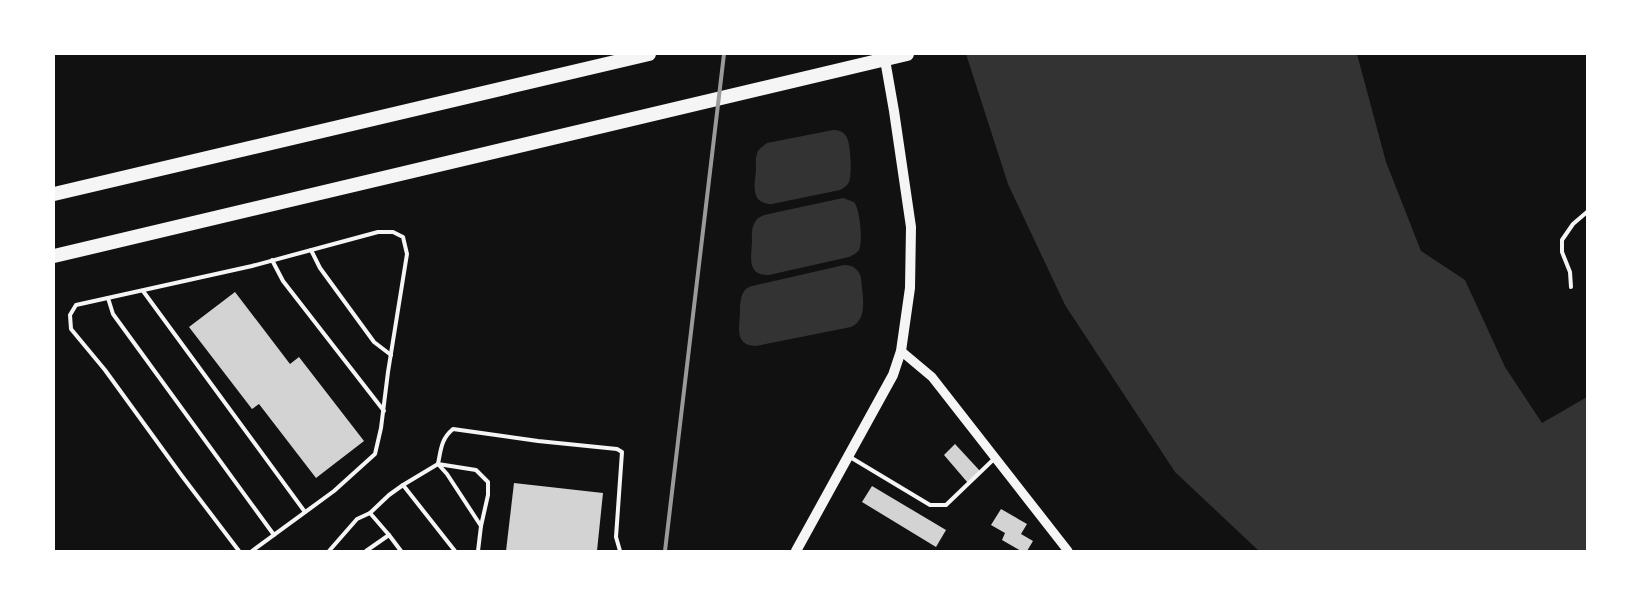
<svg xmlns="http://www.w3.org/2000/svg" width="1641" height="605" viewBox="0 0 1641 605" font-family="Rubik,sans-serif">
  <rect width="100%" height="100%" fill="#111"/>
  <g fill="#333">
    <path d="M 966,54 L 1357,54 L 1386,162 L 1421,251 L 1465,280 L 1505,367 L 1542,423 L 1587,397 L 1587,551 L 1259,551 L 1175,472 L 1065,305 L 1008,184 Z"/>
    <path d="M 833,130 C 838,130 843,131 846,136 C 851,142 852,176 849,182 C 847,186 844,188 840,190 L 772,204 C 751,204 754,186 756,171 C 756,165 755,157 758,151 C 760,148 763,146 767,143 Z"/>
    <path d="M 843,198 L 854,202 C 860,209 863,241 859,250 C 856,254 853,255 849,257 L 769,275 C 747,276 751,258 752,242 C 752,236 751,228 755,222 C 757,218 760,217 764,215 Z"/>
    <path d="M 844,265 C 853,265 859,269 861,278 C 862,294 869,319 851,327 L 756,346 C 735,346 739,328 740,313 C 740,307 740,298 743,293 C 745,289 748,287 752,286 Z"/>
  </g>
  <g fill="#d3d3d3">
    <path d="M 235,292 L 290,364 L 299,357 L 364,441 L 316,478 L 259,404 L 252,409 L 189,327 Z"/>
    <path d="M 955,444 L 980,471 L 968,483 L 944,455 Z"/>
    <path d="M 514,483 L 603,493 L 597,551 L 506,551 Z"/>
    <path d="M 872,486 L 946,530 L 936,547 L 862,502 Z"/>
    <path d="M 1001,509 L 1027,524 L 1021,534 L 1033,541 L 1027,551 L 1021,551 L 1002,540 L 1005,533 L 991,525 Z"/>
  </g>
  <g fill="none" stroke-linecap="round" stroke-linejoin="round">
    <g stroke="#f5f5f5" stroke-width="4">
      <path d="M 311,250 L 320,268 L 374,342 L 391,355"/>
      <path d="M 272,260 L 283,281 L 384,411"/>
      <path d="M 1571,287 L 1570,272 L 1562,252 L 1562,240 L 1573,224 L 1587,212"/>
      <path d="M 143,291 L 305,512"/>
      <path d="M 108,298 L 113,314 L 274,535"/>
      <path d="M 850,457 L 930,505 L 946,505 L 995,458"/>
      <path d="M 403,485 L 455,551"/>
      <path d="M 370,513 L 389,535 L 401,551"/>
      <path d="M 481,526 L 488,495 L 488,482 L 476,470 L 438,464 C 441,449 441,439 453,429 L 538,441 L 617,449 L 622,452 L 616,537 L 620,551"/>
      <path d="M 239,551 L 182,476 L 105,370 L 71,329 L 70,315 L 76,305 L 252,266 L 378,232 L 393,232 L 403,237 L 407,254 L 388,372 L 381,428 L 375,454 L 334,491 L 252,551"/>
      <path d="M 329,551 L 357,519 L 370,513 L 389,495 L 403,485 L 438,464 L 447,474 L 481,526 L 478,551"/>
      <path d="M 366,551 L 389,535"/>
    </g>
    <path stroke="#f5f5f5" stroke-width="9" d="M 901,351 L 932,377 L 1068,551"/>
    <path stroke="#f5f5f5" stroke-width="10" d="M 796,551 L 893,375 L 901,351 L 910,288 L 911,227 L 894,111 L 884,54"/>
    <g stroke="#f5f5f5" stroke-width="14">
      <path d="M 54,194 L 649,54"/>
      <path d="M 54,256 L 907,54"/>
    </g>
    <path stroke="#9a9a9a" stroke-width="4" d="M 665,551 L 724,54"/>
  </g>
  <rect width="1641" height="605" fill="none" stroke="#ffffff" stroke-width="110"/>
</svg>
